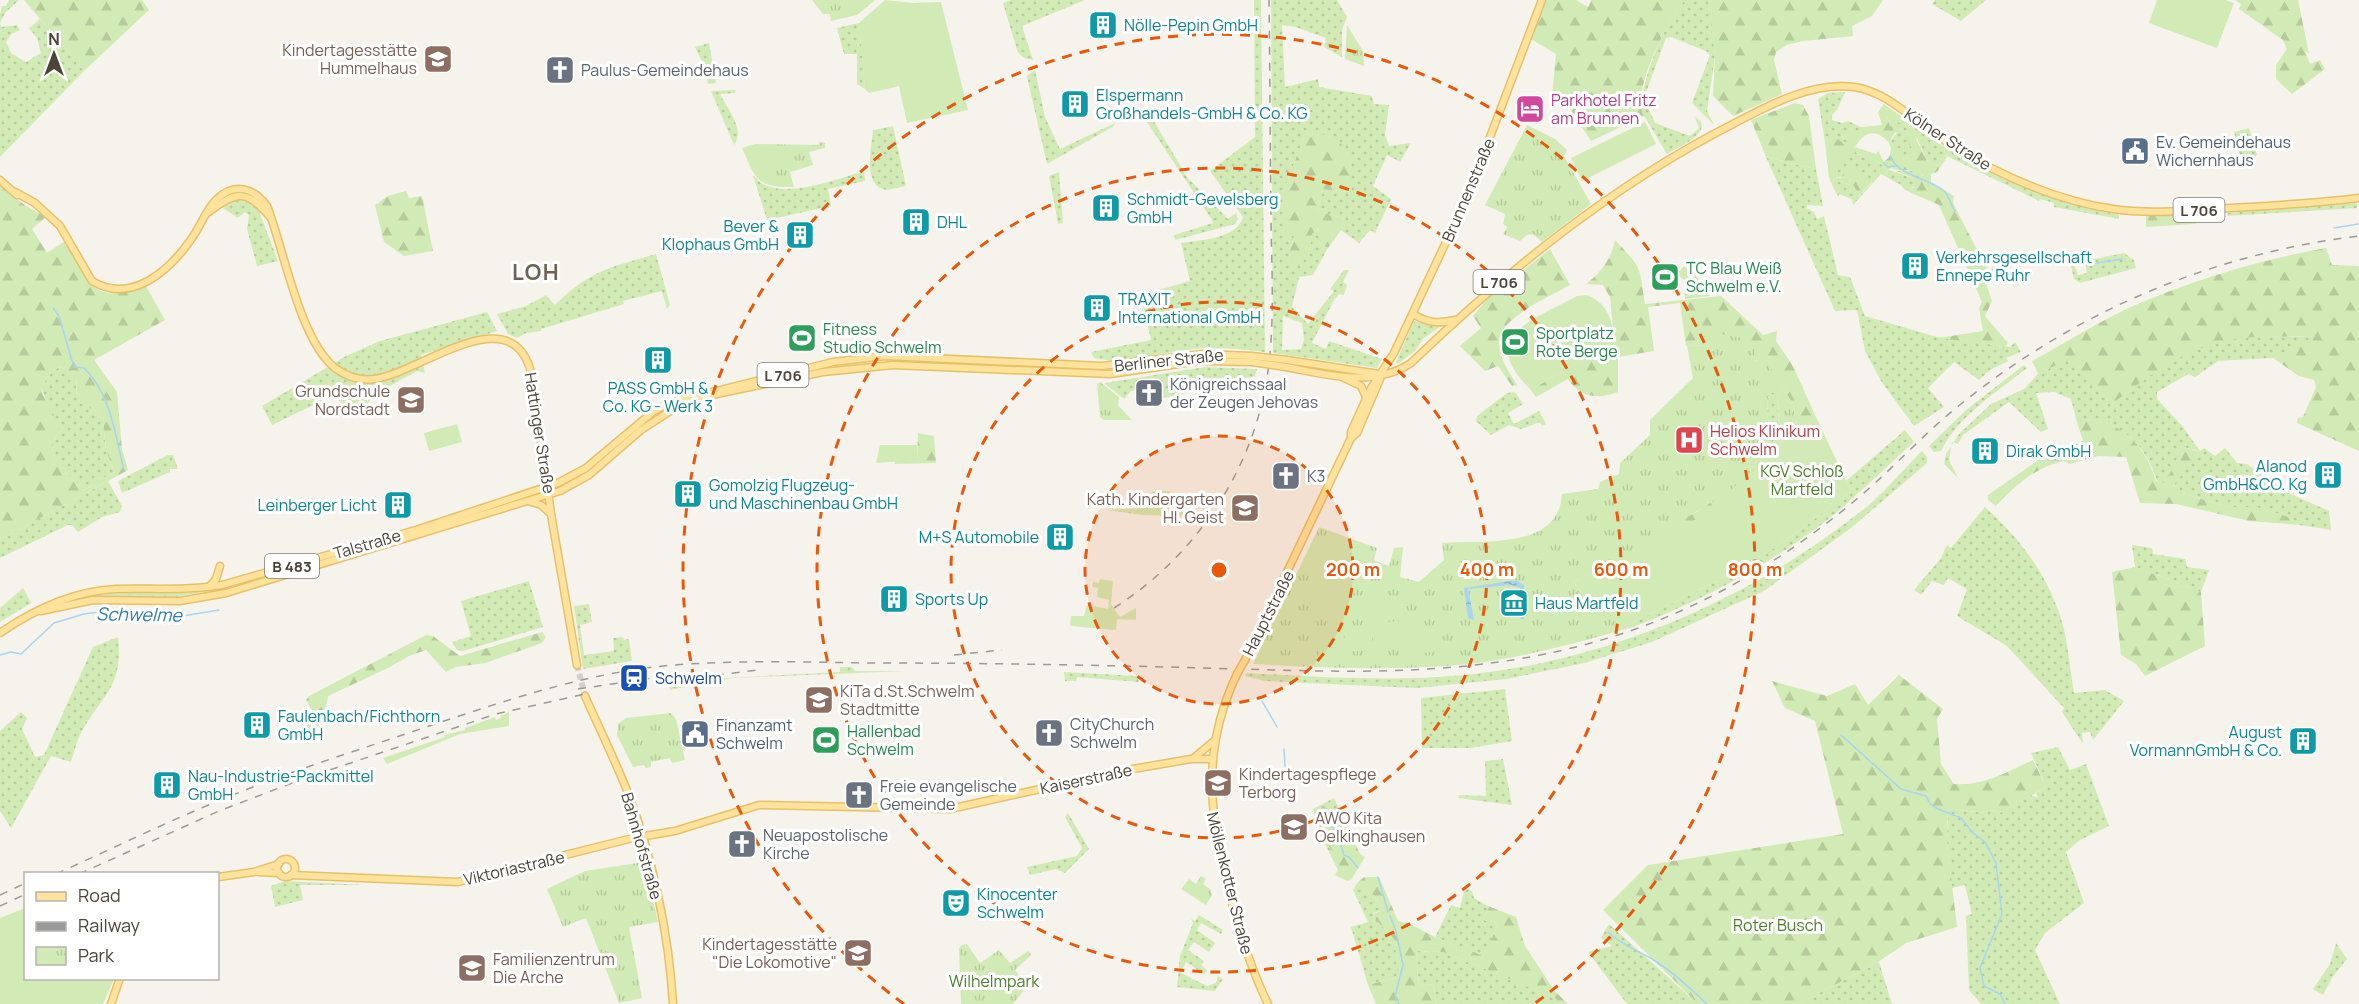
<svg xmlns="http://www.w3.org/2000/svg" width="2359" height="1004" viewBox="0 0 2359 1004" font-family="Manrope,sans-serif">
  <defs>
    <pattern id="grass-dots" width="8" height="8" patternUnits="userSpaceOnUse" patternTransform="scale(1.5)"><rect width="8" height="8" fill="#d2eab5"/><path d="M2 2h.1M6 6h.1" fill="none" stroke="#b6ca9c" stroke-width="1.8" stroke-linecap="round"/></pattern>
    <pattern id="forest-firs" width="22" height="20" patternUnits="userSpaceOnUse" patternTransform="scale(1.5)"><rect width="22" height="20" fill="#d2eab5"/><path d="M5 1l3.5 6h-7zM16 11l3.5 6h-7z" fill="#b6ca9c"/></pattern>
    <pattern id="park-tufts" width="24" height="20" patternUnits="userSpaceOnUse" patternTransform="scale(1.5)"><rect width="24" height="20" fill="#d2eab5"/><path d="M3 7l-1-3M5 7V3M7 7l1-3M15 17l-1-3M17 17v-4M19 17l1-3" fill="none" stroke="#b6ca9c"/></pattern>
    <pattern id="water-ripples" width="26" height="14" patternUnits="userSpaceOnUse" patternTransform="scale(1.5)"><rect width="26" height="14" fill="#a9d4f2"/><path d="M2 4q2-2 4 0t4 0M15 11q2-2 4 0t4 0" fill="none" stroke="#8caec5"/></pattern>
  </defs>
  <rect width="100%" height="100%" fill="#f6f3ec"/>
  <g fill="url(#grass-dots)" fill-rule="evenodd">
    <path d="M 9,0 L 19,0 L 5,13 L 0,23 L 1,27 L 17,25 L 20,30 L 11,34 L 6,42 L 11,53 L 26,62 L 41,53 L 37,38 L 29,28 L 40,19 L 84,71 L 0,157 L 0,14 L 2,6 L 6,6 Z"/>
    <path d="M 1011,0 L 1085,0 L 1022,26 L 1033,60 L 1024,58 L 1018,53 L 1003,3 Z"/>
    <path d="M 1254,0 L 1261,0 L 1265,352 C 1238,349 1213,346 1186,350 C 1156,354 1124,365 1094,358 L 1091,352 L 1151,340 L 1141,295 L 1190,281 L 1181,243 C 1200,240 1237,239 1243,217 L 1210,171 L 1255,137 Z"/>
    <path d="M 1271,0 L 1337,0 L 1347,17 L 1342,30 L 1342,57 L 1324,47 L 1326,38 L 1295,27 L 1282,25 L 1285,87 L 1318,79 L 1319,87 L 1372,96 L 1374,104 L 1389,105 L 1385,135 L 1389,146 L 1411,143 L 1400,162 L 1387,155 L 1373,186 L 1391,199 L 1375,233 L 1370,230 L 1359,243 L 1341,230 L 1344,218 L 1317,211 L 1323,189 L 1349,192 L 1304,137 L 1284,190 L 1294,236 L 1290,250 L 1308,257 L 1312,234 L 1319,229 L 1319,242 L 1328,248 L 1313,275 L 1299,277 L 1292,307 L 1308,324 L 1334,291 L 1330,289 L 1344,270 L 1349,270 L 1343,282 L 1347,285 L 1344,295 L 1339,294 L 1334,300 L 1312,343 L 1326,349 L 1329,341 L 1382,359 L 1377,368 L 1273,353 ZM 1283,316 L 1302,323 L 1304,340 L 1301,349 L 1282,350 Z"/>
    <path d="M 1685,0 L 1708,0 L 1709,3 L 1715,56 L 1707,111 L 1714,125 L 1692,103 L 1710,55 L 1706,51 L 1671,37 L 1666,38 L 1644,98 L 1655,123 L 1690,136 L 1699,128 L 1695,117 C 1718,130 1677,148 1667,154 L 1640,109 C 1645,72 1661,30 1685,0 Z"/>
    <path d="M 1935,0 L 1986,0 L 1961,21 L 1932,4 Z"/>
    <path d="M 859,23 L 865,89 L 857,84 L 857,54 L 844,54 L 837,28 Z"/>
    <path d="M 709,43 L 716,83 L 708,84 L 706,70 L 695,47 Z"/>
    <path d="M 1035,70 L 1045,117 L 1060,149 L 1115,123 L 1114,126 L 1047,164 L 1028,81 L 1027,76 Z"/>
    <path d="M 736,90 L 735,93 L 720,94 C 727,108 746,131 734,145 L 711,91 Z"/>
    <path d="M 1845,92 L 1837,110 L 1832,115 L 1832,120 L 1842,123 L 1848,121 L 1861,127 L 1862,134 L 1857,138 L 1841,136 L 1851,143 L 1847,147 L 1836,139 L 1825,142 L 1818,99 L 1828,93 Z"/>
    <path d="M 1149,113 L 1187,177 L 1228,219 L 1236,213 L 1238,219 L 1235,224 L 1175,240 L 1174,235 L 1213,223 L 1212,220 L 1145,119 Z"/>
    <path d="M 1887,116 L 1910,128 L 1912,124 C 1924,135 1937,142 1950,150 C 2002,182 2059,204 2119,215 L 2119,219 L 2054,207 L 2054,203 L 2040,199 L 2039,201 L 1945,155 L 1936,166 L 1928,162 L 1917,138 L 1912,146 L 1914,153 L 1902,159 L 1899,148 L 1891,148 L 1889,143 L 1897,133 L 1890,126 Z"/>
    <path d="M 893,126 L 906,186 C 899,187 889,191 882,189 C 863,182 872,145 873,130 Z"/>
    <path d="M 2249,128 L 2257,155 L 2241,160 L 2234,132 Z"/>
    <path d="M 1851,153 L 1868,156 L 1884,166 L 1886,173 L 1890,170 L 1917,180 L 1896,171 L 1918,171 L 1923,176 L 1919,187 C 1906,190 1892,180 1881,174 L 1853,205 L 1852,199 L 1839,194 L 1838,197 L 1829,178 L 1854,186 L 1859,196 L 1872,183 L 1865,173 L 1834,178 L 1833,173 L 1839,160 Z"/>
    <path d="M 1766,157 L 1816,169 L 1823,206 L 1807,205 L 1806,208 L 1814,212 L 1817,219 L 1824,216 L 1838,275 L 1850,277 L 1865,316 L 1937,337 L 2010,347 L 2015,342 L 2021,352 L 2006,358 L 2008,361 L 1990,370 L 1979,380 L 1954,362 L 1928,388 L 1944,407 L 1914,426 L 1881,381 L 1865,351 L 1857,310 L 1835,311 Z"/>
    <path d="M 864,171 L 865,181 L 828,189 L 831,206 L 767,220 L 753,175 C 756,178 760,183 763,184 C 789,198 838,179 864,171 Z"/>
    <path d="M 1059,172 L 1063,223 L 1058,224 L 1049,176 Z"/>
    <path d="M 243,198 L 256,205 L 259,211 L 278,261 L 257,266 L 247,229 L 249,215 L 245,212 L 238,218 L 221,207 L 229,201 Z"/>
    <path d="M 2357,203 L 2357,208 L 2228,216 L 2227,213 Z"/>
    <path d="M 2124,253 L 2134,260 L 2136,268 L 2080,283 L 2074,279 L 2069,257 L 2071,256 L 2078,275 L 2087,273 L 2085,261 Z"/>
    <path d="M 656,254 L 670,305 L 667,309 L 662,291 L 623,301 L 624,304 L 541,329 L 541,331 L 526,333 L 517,338 L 508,334 L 497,314 L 526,306 L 546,295 L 555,305 C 591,270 608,268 656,254 Z"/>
    <path d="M 487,312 L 497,331 L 421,355 L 425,373 L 417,371 L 377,393 L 367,404 L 350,408 L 338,400 L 328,398 L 272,425 L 262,406 L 346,356 L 380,341 Z"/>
    <path d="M 1414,321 L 1441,326 L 1423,339 L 1416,350 L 1398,364 L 1396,362 Z"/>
    <path d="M 2316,337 L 2273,358 L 2218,361 L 2195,377 L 2188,374 L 2157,392 L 2157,399 L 2183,427 L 2200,451 L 2204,448 L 2215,456 L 2225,448 L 2237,463 L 2247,464 L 2284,491 L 2329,511 L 2331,530 L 2299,525 L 2289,517 L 2256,507 L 2228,507 L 2191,496 L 2173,486 L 2199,451 L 2183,447 L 2166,484 L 2157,481 C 2145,442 2118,418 2076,419 L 2071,399 L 2054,392 L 2036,393 L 2048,429 L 2041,432 L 2009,402 L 1963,435 L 1958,444 L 1952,442 L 1949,460 L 1958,478 L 1944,464 L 1946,454 L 1959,434 L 1991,404 L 2024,389 L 2038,374 L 2071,357 L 2111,405 C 2149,375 2187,345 2237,338 C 2262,335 2290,337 2316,337 Z"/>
    <path d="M 2024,365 L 2027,368 C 1997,392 1959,415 1941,451 L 1934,452 L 1929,446 L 1966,410 Z"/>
    <path d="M 60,367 L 77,377 L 76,395 L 80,402 L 98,413 L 103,422 L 106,450 L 115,474 L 99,479 L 97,484 L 83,490 C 67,471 40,459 59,432 L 41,387 L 53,370 Z"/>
    <path d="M 1205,367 L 1257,369 L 1255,376 L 1160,399 L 1157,387 L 1131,391 L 1124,399 L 1104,383 Z"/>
    <path d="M 1771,390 L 1776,394 C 1782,418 1778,438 1764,457 L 1758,458 L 1767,421 L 1768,391 Z"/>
    <path d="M 1515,392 L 1523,404 L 1508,413 L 1514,424 L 1539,411 L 1546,424 L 1542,426 L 1540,422 L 1521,429 L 1509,425 L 1491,435 L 1476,421 L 1477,416 L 1507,393 Z"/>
    <path d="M 1905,430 L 1914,442 C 1882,470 1852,502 1818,527 C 1763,568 1697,603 1633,627 L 1632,623 L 1743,568 L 1785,541 L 1851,491 L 1846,481 Z"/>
    <path d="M 1922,451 L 1927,457 L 1927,463 L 1851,528 L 1764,591 L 1652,642 L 1584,663 L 1507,679 L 1416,688 L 1265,681 L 1245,676 L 1246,673 C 1318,677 1392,682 1464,675 C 1608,661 1751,599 1864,509 C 1885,492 1903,470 1922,451 Z"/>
    <path d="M 168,455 L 173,455 L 178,469 L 170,469 L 170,472 L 122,493 L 118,481 Z"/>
    <path d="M 108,481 L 122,506 L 120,512 L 102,517 L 78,532 L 72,525 L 68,525 L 0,558 L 0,540 Z"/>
    <path d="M 1985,507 C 2016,535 2042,567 2057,607 C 2068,634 2069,665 2074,693 L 2105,690 L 2124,701 L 2093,740 L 2090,732 L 2082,733 L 2083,744 L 2062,712 L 2064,708 L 2007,646 L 1957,616 L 1967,589 L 1948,578 L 1944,585 L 1932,581 L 1921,595 L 1914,590 L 1941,558 L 1947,545 L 1951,548 Z"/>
    <path d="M 2132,545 L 2152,548 L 2153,554 L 2185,559 L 2187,567 L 2209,570 L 2201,592 L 2135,567 Z"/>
    <path d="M 529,581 L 543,627 L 463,651 L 457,650 L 452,642 L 471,636 L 461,601 Z"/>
    <path d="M 23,588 L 31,603 L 0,622 L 0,608 Z"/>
    <path d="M 219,589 L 175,597 L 101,597 L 67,601 C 105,591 139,593 178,593 C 191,593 206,589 219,589 Z"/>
    <path d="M 589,604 L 592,622 L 580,625 L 584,655 L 614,651 L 613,638 L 623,637 L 624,640 L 629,639 L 632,661 L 583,669 L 574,606 Z"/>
    <path d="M 118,637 C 124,688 101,695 80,735 C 76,743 74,753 71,762 L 51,756 L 11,828 L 0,811 L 0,731 L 21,712 L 27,718 L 22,729 L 35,757 L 44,755 L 93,647 Z"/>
    <path d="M 840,667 L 852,667 L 855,671 L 907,671 L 733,678 L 670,690 L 669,684 L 699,682 L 704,679 L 840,672 Z"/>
    <path d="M 1064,672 L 1138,676 L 1139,682 L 1077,677 L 1076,681 L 1065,681 Z"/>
    <path d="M 1505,689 L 1512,741 L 1470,748 L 1422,748 L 1421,698 Z"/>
    <path d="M 2058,747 L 2070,770 L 2086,764 L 2109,826 L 2080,840 L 2066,852 L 2084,903 L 2045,933 L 2035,950 L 2060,1004 L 1981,1004 L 1969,990 L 1966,916 L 1972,914 L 1965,885 L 1952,888 L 1947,842 L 1948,809 L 1980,812 L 1996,810 L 1998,814 L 2031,795 L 2038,798 L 2036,793 L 2046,787 L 2031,753 Z"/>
    <path d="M 1503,759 L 1512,805 L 1458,798 L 1459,795 L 1486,796 L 1485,761 Z"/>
    <path d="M 1334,798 L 1350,832 L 1327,843 L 1336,859 L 1334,862 L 1321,836 L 1313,809 Z"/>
    <path d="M 1068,813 L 1089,849 L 1065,873 L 1056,869 L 1030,875 L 1027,867 L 1077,856 L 1082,848 L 1065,817 Z"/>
    <path d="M 285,881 L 366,885 L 300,885 L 303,900 L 275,907 L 271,886 Z"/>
    <path d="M 1357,883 L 1364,886 L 1368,894 L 1374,895 L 1384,910 L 1373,913 L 1375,919 L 1395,940 L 1398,977 L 1368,985 L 1351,927 L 1368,922 L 1353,890 Z"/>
    <path d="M 1465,888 L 1472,891 L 1474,898 L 1488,906 L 1484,920 L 1498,925 L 1484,957 L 1435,937 L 1451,905 L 1460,908 Z"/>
    <path d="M 1199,915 L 1223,930 L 1221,934 L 1201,923 L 1197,930 L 1215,943 L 1209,952 L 1194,942 L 1188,950 L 1204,961 L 1201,964 L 1207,971 L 1204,974 L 1186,962 L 1181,973 L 1207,986 L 1216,983 L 1218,976 L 1223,979 L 1215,991 L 1177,987 L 1180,956 L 1193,923 L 1191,919 L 1195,921 Z"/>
    <path d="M 1609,924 L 1698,1004 L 1627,1004 L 1588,952 L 1612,946 L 1601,938 Z"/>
    <path d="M 2336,943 L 2347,959 L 2333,976 L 2323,995 L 2313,989 L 2330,964 Z"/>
    <path d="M 1416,951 L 1444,952 L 1558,999 L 1555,1004 L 1437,1004 L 1433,984 L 1419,986 Z"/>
    <path d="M 1879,962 L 1892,1004 L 1798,1004 Z"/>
  </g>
  <g fill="url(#forest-firs)" fill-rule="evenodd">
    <path d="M 24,0 L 142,0 L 149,10 L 84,71 Z"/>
    <path d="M 1546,0 L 1576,0 L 1588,7 L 1591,0 L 1685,0 C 1668,20 1630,92 1644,116 L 1591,141 L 1566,103 L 1552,96 L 1556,54 L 1531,39 Z"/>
    <path d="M 1708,0 L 1883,0 L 1872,16 L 1852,26 L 1853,36 L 1803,41 L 1787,45 L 1776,52 L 1774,60 L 1782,94 L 1733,116 L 1713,96 L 1715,56 Z"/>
    <path d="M 2235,0 L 2298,0 L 2309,54 L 2305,51 L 2310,64 L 2320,60 L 2325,69 L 2292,94 L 2276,79 L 2276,65 L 2287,49 L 2283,40 L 2239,9 L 2241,4 Z"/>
    <path d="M 1795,103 L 1803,105 L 1809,116 L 1816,169 L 1766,157 L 1751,120 Z"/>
    <path d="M 1884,104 L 1912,124 L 1910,128 L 1887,117 L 1890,126 L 1897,129 L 1889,143 C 1876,128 1865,131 1855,147 L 1876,154 L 1878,151 L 1884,162 L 1890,156 L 1891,148 L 1899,148 L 1903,159 L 1914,153 L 1906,138 L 1912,131 L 1928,162 L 1936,166 L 1945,155 L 1947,157 L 1937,172 L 1931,174 L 1931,182 L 1954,196 L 1953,203 L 1989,273 L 1996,263 L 1998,265 L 1993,274 L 1985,280 L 1992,301 L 1985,316 L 2008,343 L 2001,351 L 1995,345 L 1938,338 L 1983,331 L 1979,308 L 1982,302 L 1939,205 L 1905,190 L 1900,184 L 1913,188 L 1919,187 L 1923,175 C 1913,167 1902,173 1891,168 L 1886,173 L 1882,170 L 1884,166 C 1862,151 1846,146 1833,173 L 1835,178 L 1841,178 L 1845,171 L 1853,168 L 1865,173 L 1872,182 L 1859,196 L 1854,186 L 1829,178 L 1825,142 L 1836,138 L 1847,146 L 1850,143 L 1841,135 L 1849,131 L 1857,138 L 1862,134 L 1861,127 L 1882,125 L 1878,112 Z"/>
    <path d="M 1311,131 C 1348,140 1356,154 1349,192 L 1323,189 L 1317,211 L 1344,218 L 1341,230 L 1328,248 L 1319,242 L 1318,229 L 1312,234 L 1308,257 L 1299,264 L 1292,263 L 1290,250 L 1294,236 L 1286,233 L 1284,190 L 1304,137 Z"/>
    <path d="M 0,185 L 26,206 L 46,217 L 32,229 L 47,253 L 65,241 C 89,282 90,306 146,286 L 165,320 L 94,360 L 117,392 L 122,449 L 128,470 L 0,540 ZM 60,367 L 77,377 L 76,395 L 80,402 L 98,413 L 103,422 L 106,450 L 115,474 L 98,479 L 97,484 L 83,490 C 67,471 40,459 59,432 L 52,409 L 43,395 L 41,387 L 53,370 Z"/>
    <path d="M 406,191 L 409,198 L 422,196 L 433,251 L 404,256 L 384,242 L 375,205 L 388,196 Z"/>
    <path d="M 2195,214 L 2199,221 L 2195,224 L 2146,227 L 2146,216 Z"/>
    <path d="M 1615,240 C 1642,269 1639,264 1645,304 L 1721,296 L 1763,335 L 1777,331 L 1776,341 L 1792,364 L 1816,417 L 1700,518 L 1681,528 L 1676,523 L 1698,511 L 1776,449 L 1796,425 L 1793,404 L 1759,351 L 1758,361 L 1704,345 L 1686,346 L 1680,303 L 1648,307 L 1654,351 L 1618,357 L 1618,392 C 1598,400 1579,397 1568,379 L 1536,397 L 1529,388 L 1534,388 L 1607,345 L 1613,328 L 1610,297 L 1603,285 L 1586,284 C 1602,271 1611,260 1615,240 Z"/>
    <path d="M 2326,248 L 2332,265 L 2359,266 L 2359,451 L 2297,423 L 2298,418 L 2303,417 L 2316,387 L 2314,380 L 2299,376 L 2273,358 L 2314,337 C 2289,337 2260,335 2235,339 C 2186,347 2149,375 2111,405 L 2071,358 L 2038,374 L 2032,361 C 2065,343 2098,322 2133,306 C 2195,279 2259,260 2326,248 Z"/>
    <path d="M 1550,249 L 1570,285 C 1551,296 1499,318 1499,342 C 1499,358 1509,372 1517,385 L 1512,386 L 1498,366 L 1485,371 L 1460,346 L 1481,328 L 1473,316 L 1488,298 Z"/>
    <path d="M 2076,419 C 2119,418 2144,442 2156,481 L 2165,483 L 2183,447 L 2200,452 L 2173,486 L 2191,496 L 2228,507 L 2256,507 L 2289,517 L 2299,525 L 2249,521 L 2176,504 L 2140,503 L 2126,457 L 2098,456 L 2069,464 L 2064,461 C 2036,467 2015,485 1996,506 L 1988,500 L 1988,495 L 2041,458 L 2083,441 Z"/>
    <path d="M 918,433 L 934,436 L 936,463 L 895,464 L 895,460 L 917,460 Z"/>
    <path d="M 1153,491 L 1170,491 L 1170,496 L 1179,496 L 1179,511 L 1191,513 L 1193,518 L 1186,526 L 1186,516 L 1142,515 L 1106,510 L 1142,508 L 1145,493 L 1152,494 Z"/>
    <path d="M 2135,567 L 2201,592 L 2205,646 L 2145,676 L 2136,664 L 2121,655 L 2112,572 Z"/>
    <path d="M 542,632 L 546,637 L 542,643 L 485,663 L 456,667 L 446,672 L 426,650 L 409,656 L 390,667 L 328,696 L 326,707 L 333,720 L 301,740 L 299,728 L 313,720 L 314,714 L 306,700 L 309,696 L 426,635 L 433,636 L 460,656 Z"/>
    <path d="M 1899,675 L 1943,709 L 1937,719 L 1941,764 L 1954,784 C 1985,786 2006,772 2033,760 L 2046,787 L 1998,814 L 1996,810 L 1980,812 L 1948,809 L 1947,842 L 1957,927 L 1906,943 L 1875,964 L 1798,1004 L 1698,1004 L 1603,910 L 1648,865 L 1843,834 L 1815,721 L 1785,708 L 1772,681 L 1827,696 L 1855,684 L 1868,705 Z"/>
    <path d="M 1350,832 L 1360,854 L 1365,857 L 1351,880 L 1347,881 L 1335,875 L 1338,870 L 1334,862 L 1336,859 L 1327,843 Z"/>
    <path d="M 1364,877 L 1379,877 L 1398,921 L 1408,923 L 1439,939 L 1484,956 L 1498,925 L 1484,920 L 1488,906 L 1516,917 L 1525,946 L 1554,990 L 1568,1004 L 1555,1004 L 1557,999 L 1444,952 L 1416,951 L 1419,986 L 1433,984 L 1437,1004 L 1376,1004 L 1368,985 L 1398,977 L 1395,940 L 1375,919 L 1373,914 L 1384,910 L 1374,895 L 1368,895 L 1364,886 L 1357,883 Z"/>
  </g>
  <g fill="url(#park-tufts)" fill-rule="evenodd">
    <path d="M 812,0 L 874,0 L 874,1 L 857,15 L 831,21 L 830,14 L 823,14 Z"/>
    <path d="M 1347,25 L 1363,51 L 1364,66 L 1345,59 Z"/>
    <path d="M 1527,125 L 1555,139 L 1567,150 L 1564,156 L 1591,204 L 1542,242 L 1533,234 L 1527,235 L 1520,241 L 1503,234 L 1507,227 L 1503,224 L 1505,214 L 1485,205 Z"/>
    <path d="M 820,142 L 825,143 L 825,148 L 809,152 L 813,165 L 790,172 L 794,187 C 756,188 756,179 742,148 L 755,144 L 818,145 Z"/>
    <path d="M 1717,333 L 1742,338 L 1755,344 L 1754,360 L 1758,361 L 1759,350 L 1793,404 L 1796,425 L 1776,449 L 1729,492 L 1677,523 L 1681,528 L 1574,582 L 1578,589 L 1633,623 L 1633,627 C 1579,642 1524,658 1468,664 C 1397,671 1324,668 1253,664 L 1319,527 L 1377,548 L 1374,560 L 1389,566 L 1394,548 L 1403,547 L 1400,577 L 1419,582 L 1444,560 L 1442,543 C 1484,540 1559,550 1562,494 L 1598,489 L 1600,482 L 1619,474 L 1620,463 L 1650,435 L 1650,420 L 1693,378 L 1687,346 L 1704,345 L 1704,334 ZM 1768,391 L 1776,394 C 1782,417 1778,438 1764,457 L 1759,458 L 1767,421 Z"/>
    <path d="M 1100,382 L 1119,397 L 1118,405 L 1132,420 L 1104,420 L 1100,417 L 1097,384 Z"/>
    <path d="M 671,713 L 676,719 L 685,760 L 672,763 L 670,758 L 651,762 L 651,767 L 646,768 L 644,765 L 633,767 L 617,735 L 618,724 L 626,718 Z"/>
    <path d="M 644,862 L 658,922 L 629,927 L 642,998 L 619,1003 L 586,918 L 563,927 L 547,889 L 585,871 Z"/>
    <path d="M 1201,876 L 1206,879 L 1203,884 L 1211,890 L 1212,895 L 1206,905 L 1181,889 L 1189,879 L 1196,884 Z"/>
    <path d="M 967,944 L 980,963 L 999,950 L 1010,963 L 1028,951 L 1031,955 L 1015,970 L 1027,986 L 1013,1004 L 961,1004 L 959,949 L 961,945 Z"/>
  </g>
  <g fill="#d2eab5">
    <path d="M 885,0 L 912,3 L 941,2 L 968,110 L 907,123 L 899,86 L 869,93 L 865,89 L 859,23 Z"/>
    <path d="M 2157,0 L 2225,0 L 2234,3 L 2217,48 L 2149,23 Z"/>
    <path d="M 1645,122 L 1656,144 L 1582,181 L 1571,158 Z"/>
    <path d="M 755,151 L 783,151 L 784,166 L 756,166 Z"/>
    <path d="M 1684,266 L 1699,279 L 1693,287 L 1708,285 L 1709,296 L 1685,299 L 1684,288 L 1692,287 L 1677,274 Z"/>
    <path d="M 1586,295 C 1605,301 1613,318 1613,337 L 1607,345 L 1534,388 L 1529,388 C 1476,335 1536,319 1577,296 Z"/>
    <path d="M 1816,417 L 1851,491 L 1785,541 L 1743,568 L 1632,623 L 1578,589 L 1574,582 L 1699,518 Z"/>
    <path d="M 457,424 L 462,442 L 429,451 L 424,433 Z"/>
    <path d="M 880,445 L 917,445 L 917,460 L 876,463 Z"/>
    <path d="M 1322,538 L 1366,551 L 1347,616 L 1303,603 Z"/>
    <path d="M 1100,579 L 1113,581 L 1111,604 L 1120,617 L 1136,608 L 1136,620 L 1117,619 L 1116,630 L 1070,626 L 1071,616 L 1084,616 L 1087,605 L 1108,609 L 1109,600 L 1097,597 L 1098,588 L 1092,587 L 1093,582 L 1099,583 Z"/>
    <path d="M 1390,600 L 1391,613 L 1365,616 L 1363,603 Z"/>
    <path d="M 1398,621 L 1401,648 L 1376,650 L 1373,624 Z"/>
    <path d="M 1371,625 L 1373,649 L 1349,652 L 1347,627 Z"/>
    <path d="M 1439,626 L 1442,651 L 1406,655 L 1403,631 Z"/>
    <path d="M 1343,631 L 1346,658 L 1319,660 L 1316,633 Z"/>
    <path d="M 509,712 L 509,726 L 460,734 L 387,764 L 383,758 L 445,737 L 444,735 L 465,730 L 465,728 L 495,717 L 496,720 L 501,718 L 500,716 Z"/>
    <path d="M 25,908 L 26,978 L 114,979 L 103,1004 L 0,1004 L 0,918 Z"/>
  </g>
  <path fill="url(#water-ripples)" d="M 1510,581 L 1517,581 L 1524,585 L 1524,619 L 1520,619 L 1521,588 L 1511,585 L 1468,589 L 1474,620 L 1468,618 L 1464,588 Z"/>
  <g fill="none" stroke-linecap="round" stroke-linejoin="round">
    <g stroke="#a9d4f2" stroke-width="1.5">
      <path d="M 1890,156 C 1899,177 1928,177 1944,191 C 1950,196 1950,205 1955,211"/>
      <path d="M 1884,163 L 1888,167 L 1896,166"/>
      <path d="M 2334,228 L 2358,224"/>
      <path d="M 2097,263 L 2122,259"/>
      <path d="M 53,308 L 59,316 L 72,361 L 75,367 L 84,368 C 111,394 115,435 124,470"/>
      <path d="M 0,655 L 11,652 L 21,654 L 54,623 L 84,614 L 114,610 L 183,616 L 219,610"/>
      <path d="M 1262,701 L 1277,727"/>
      <path d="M 1841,735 L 1901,789 L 1926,796 L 1930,804 L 1938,809 L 1961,818 L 1972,832 L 1985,842 L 1996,863 L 2002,914 L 1980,968 L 1984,986 L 2000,994 L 2005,1004"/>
      <path d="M 1284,749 L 1285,766 L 1289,774"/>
      <path d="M 1325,807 C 1330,824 1339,838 1344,855 L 1349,857 L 1358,868"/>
      <path d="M 1378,877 L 1388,912"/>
      <path d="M 1390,916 L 1396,931 L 1403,965 L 1395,996 L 1399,1004"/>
      <path d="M 1608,932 C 1621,945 1637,950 1652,959 C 1672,971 1690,988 1707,1004"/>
    </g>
    <path stroke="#d4d0c8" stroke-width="6" stroke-dasharray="6 3" stroke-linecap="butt" d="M 577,665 L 585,696"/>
    <g stroke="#e6c16a" stroke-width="9">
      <g id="major">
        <path d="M 0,180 L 17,195"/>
        <path d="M 15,192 L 35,203 L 60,226 L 92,281 C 132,305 170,270 192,238 C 201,226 206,209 217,199 C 234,182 254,188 267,206 C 284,249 299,339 335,368 C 346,376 360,381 374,379 C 419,374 514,293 532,376 L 551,514 L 577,665"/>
        <path d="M 209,212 C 236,191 247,189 270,217"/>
        <path d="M 1413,314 C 1428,323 1438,324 1455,320"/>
        <path d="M 1287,360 L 1379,374"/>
        <path d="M 1286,367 C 1328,375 1373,388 1411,363 C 1508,270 1613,185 1733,124 C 1769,105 1811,82 1854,87 C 1884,91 1908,115 1932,132 C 1951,145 1971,158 1991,168 C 2029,187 2071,203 2113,209 C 2146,214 2181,211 2215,209 C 2263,206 2311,204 2359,198"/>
        <path d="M 1342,377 L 1361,386 L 1366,397"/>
        <path d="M 1351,438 L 1351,432 L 1370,390 L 1394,353 L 1468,195 L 1542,0"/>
        <path d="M 528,501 L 541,505 L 551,514"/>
        <path d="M 210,586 L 216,579 L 220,566"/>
        <path d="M 41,611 L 93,600 L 180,601 L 226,593 L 560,491 L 589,475 L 641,430 L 675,408 L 707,396 L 823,372 L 893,365 L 1110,374 L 1199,361 L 1252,362"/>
        <path d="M 0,633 C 35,609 73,591 116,589 C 152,588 186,591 222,585 L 416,530 L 558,483 L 586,468 L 654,411 L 672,402 L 833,362 L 885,356 L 1102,366 L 1202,354 L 1252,356"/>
        <path d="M 1245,660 L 1351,438 L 1357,433 L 1380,379"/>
        <path d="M 1237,674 C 1201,750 1209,813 1229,892 C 1239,931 1250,967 1268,1004"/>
        <path d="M 585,696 C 599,728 615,760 628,793 C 653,858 669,935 673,1004"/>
        <path d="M 1195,757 L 1214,741"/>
        <circle cx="286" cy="868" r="9"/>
        <path d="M 258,872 L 279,873"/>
        <path d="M 291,875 L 458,882 L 633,838 L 675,831 L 759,805 L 950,809 L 1121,771 L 1191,759 L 1212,759"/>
        <path d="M 218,877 L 254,872 L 279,864"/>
        <path d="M 111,1004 L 120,978"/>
      </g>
    </g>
    <use href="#major" stroke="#ffe39c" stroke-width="6"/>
    <g stroke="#9a9a9a" stroke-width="1.5" stroke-dasharray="8 8" stroke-linecap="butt">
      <path d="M 1114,608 C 1199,554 1258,463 1269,363 C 1275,312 1271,260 1271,209 C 1270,139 1270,70 1269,0"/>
      <path d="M 954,655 L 1002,650"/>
      <path d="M 684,679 L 758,670"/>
      <path d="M 578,689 L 694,672"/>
      <path d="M 56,874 C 120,845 183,814 248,789 C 306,766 365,748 423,728 C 505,701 587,672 674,665 C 740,660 806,662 872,663 C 983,663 1094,665 1205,668 C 1351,672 1479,680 1621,634 C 1712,604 1793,554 1865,492 C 1896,465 1924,434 1956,408 C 2072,313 2210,254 2359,236"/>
      <path d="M 79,874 L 219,811 L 300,780 L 496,714 L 589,693"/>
      <path d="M 0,895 L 26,883"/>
      <path d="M 0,906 L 26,894"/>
    </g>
    <g stroke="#e6c16a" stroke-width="9" stroke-linecap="butt">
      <g id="major-bridge">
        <path d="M 1252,356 L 1287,360"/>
        <path d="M 1252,362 L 1286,367"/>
        <path d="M 1237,674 L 1245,660"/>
      </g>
    </g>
    <use href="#major-bridge" stroke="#ffe39c" stroke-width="6"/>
  </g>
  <circle cx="1219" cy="570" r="134" fill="#e8590c" fill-opacity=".12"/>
  <g fill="none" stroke="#e8590c" stroke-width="3" stroke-dasharray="10 8">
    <circle cx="1219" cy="570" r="134"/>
    <circle cx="1219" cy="570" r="268"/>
    <circle cx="1219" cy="570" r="402"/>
    <path d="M904 1004A536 536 0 1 1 1534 1004"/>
  </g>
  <defs>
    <g id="building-square" transform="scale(1.5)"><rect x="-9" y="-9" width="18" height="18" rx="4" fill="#0f9aa8" stroke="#fff"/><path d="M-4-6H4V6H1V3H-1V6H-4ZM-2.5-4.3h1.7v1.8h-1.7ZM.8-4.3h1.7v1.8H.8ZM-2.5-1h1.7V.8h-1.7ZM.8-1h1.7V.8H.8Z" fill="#fff"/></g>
    <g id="school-square" transform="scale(1.5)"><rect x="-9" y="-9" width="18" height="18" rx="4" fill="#8d6e63" stroke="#fff"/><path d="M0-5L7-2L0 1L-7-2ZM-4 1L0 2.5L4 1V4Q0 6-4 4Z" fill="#fff"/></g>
    <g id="church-square" transform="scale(1.5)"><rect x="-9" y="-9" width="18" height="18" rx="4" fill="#6b7280" stroke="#fff"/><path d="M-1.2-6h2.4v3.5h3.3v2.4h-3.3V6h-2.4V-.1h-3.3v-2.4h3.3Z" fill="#fff"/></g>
    <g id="hotel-square" transform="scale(1.5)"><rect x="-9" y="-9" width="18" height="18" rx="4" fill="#d1479c" stroke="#fff"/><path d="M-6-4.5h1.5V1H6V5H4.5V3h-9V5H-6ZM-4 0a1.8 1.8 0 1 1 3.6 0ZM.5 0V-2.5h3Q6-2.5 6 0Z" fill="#fff"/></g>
    <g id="civic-square" transform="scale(1.5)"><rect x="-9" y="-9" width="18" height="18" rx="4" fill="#5c6f8a" stroke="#fff"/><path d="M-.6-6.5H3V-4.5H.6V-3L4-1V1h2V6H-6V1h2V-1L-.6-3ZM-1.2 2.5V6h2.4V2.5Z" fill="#fff"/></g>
    <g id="stadium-square" transform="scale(1.5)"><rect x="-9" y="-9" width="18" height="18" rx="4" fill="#2e9e5b" stroke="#fff"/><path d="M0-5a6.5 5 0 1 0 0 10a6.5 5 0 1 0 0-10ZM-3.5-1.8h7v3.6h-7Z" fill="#fff"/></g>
    <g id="hospital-square" transform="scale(1.5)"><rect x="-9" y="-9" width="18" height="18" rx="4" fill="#e0444e" stroke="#fff"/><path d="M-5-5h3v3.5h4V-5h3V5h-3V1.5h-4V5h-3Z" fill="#fff"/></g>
    <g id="museum-square" transform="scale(1.5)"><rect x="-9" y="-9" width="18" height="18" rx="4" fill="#0f9aa8" stroke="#fff"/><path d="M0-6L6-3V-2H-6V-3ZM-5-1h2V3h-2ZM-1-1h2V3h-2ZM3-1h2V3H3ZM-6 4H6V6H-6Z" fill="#fff"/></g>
    <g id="station-square" transform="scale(1.5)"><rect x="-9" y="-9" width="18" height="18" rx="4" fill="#1a4fb4" stroke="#fff"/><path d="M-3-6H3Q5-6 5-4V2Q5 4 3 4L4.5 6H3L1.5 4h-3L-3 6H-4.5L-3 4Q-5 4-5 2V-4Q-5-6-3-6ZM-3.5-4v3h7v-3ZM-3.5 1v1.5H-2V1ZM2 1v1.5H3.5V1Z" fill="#fff"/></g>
    <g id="theatre-square" transform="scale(1.5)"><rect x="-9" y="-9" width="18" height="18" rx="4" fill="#0f9aa8" stroke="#fff"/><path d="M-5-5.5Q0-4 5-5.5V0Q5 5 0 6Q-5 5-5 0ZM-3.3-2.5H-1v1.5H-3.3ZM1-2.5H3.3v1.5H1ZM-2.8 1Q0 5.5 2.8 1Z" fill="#fff"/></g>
  </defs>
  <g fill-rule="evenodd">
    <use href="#building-square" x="1103" y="25"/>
    <use href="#school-square" x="438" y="59"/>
    <use href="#church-square" x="560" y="70"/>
    <use href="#building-square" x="1075" y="104"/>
    <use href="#hotel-square" x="1530" y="109"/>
    <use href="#civic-square" x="2135" y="151"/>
    <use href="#building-square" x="1106" y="208"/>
    <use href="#building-square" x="916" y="222"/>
    <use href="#building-square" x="800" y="235"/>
    <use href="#building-square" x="1915" y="266"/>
    <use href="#stadium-square" x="1665" y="277"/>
    <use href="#building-square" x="1097" y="308"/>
    <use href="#stadium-square" x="802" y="338"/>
    <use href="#stadium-square" x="1515" y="342"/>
    <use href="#building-square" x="658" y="360"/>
    <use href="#church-square" x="1149" y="393"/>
    <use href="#school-square" x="411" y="400"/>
    <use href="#hospital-square" x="1689" y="440"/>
    <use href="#building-square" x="1985" y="451"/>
    <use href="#building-square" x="2328" y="475"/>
    <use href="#church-square" x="1286" y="476"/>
    <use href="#building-square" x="688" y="494"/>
    <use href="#building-square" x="398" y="505"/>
    <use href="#school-square" x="1245" y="508"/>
    <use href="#building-square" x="1060" y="537"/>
    <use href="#building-square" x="894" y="599"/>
    <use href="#museum-square" x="1514" y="603"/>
    <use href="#station-square" x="634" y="678"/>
    <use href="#school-square" x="819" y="700"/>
    <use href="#building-square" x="257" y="725"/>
    <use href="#church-square" x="1049" y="733"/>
    <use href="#civic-square" x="695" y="734"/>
    <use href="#stadium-square" x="826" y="740"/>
    <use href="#building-square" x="2303" y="741"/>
    <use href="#school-square" x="1218" y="783"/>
    <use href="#building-square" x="167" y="785"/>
    <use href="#church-square" x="859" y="795"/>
    <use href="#school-square" x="1294" y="827"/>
    <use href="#church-square" x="742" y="844"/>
    <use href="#theatre-square" x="956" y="903"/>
    <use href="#school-square" x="858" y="953"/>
    <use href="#school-square" x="472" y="968"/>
  </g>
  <g text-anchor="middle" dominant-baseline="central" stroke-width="6" stroke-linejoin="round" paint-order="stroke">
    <g fill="#fff" stroke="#817c74" stroke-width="1.5">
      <rect x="2173.5" y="198" width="51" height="24" rx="4.5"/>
      <rect x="1473.5" y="270" width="51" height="24" rx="4.5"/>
      <rect x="757.5" y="363" width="51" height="24" rx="4.5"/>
      <rect x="265" y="554" width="54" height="24" rx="4.5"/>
    </g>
    <g font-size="15" font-weight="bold" fill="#4b4439">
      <text x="2199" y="210">L 706</text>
      <text x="1499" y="282">L 706</text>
      <text x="783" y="375">L 706</text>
      <text x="292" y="566">B 483</text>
    </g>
    <g font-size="16" fill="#0d838f" stroke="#fff" text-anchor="start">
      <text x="1124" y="25">Nölle-Pepin GmbH</text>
      <text x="1096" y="95">Elspermann<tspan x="1096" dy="18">Großhandels-GmbH &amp; Co. KG</tspan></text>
      <text x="1127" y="199">Schmidt-Gevelsberg<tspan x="1127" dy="18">GmbH</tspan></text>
      <text x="937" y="222">DHL</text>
      <text x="779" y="226" text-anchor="end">Bever &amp;<tspan x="779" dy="18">Klophaus GmbH</tspan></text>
      <text x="1936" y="257">Verkehrsgesellschaft<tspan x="1936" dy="18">Ennepe Ruhr</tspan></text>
      <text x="1118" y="299">TRAXIT<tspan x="1118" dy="18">International GmbH</tspan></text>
      <text x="658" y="388" text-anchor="middle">PASS GmbH &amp;<tspan x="658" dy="18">Co. KG - Werk 3</tspan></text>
      <text x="2006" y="451">Dirak GmbH</text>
      <text x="2307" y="466" text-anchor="end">Alanod<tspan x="2307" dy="18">GmbH&amp;CO. Kg</tspan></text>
      <text x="709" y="485">Gomolzig Flugzeug-<tspan x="709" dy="18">und Maschinenbau GmbH</tspan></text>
      <text x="377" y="505" text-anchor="end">Leinberger Licht</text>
      <text x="1039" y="537" text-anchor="end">M+S Automobile</text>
      <text x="915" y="599">Sports Up</text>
      <text x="1535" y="603">Haus Martfeld</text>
      <text x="278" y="716">Faulenbach/Fichthorn<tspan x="278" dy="18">GmbH</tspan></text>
      <text x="2282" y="732" text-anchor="end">August<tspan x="2282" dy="18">VormannGmbH &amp; Co.</tspan></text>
      <text x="188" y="776">Nau-Industrie-Packmittel<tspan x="188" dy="18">GmbH</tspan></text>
      <text x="977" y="894">Kinocenter<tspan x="977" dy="18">Schwelm</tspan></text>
    </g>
    <g font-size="16" fill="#785e54" stroke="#fff" text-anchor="end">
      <text x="417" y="50">Kindertagesstätte<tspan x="417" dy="18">Hummelhaus</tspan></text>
      <text x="390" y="391">Grundschule<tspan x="390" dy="18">Nordstadt</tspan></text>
      <text x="1224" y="499">Kath. Kindergarten<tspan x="1224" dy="18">Hl. Geist</tspan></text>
      <text x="840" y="691" text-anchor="start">KiTa d.St.Schwelm<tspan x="840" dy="18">Stadtmitte</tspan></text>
      <text x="1239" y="774" text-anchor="start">Kindertagespflege<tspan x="1239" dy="18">Terborg</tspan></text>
      <text x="1315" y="818" text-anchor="start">AWO Kita<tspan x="1315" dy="18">Oelkinghausen</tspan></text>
      <text x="837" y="944">Kindertagesstätte<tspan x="837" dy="18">"Die Lokomotive"</tspan></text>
      <text x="493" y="959" text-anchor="start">Familienzentrum<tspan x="493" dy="18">Die Arche</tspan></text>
    </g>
    <g font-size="16" fill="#5b616d" stroke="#fff" text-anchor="start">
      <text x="581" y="70">Paulus-Gemeindehaus</text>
      <text x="1170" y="384">Königreichssaal<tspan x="1170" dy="18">der Zeugen Jehovas</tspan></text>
      <text x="1307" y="476">K3</text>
      <text x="1070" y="724">CityChurch<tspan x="1070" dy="18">Schwelm</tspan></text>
      <text x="880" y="786">Freie evangelische<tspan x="880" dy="18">Gemeinde</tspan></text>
      <text x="763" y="835">Neuapostolische<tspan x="763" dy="18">Kirche</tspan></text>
    </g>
    <g font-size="16" fill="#b23c85" stroke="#fff" text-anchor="start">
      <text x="1551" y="100">Parkhotel Fritz<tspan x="1551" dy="18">am Brunnen</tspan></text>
    </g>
    <g font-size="16" fill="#4b4439" stroke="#fff">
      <text transform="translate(1948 139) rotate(33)">Kölner Straße</text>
      <text transform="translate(1468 190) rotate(-67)">Brunnenstraße</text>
      <text transform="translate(1169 360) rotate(-6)">Berliner Straße</text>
      <text transform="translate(540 433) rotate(81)">Hattinger Straße</text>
      <text transform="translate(367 544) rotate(-16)">Talstraße</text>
      <text transform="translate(1268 613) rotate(-63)">Hauptstraße</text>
      <text transform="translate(1086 779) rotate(-12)">Kaiserstraße</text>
      <text transform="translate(642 846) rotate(74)">Bahnhofstraße</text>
      <text transform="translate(514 868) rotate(-13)">Viktoriastraße</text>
      <text transform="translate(1230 883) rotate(76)">Möllenkotter Straße</text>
    </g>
    <g font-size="16" fill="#4e5e75" stroke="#fff" text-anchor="start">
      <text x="2156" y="142">Ev. Gemeindehaus<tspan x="2156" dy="18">Wichernhaus</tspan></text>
      <text x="716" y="725">Finanzamt<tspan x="716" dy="18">Schwelm</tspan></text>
    </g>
    <g font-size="16" fill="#27864d" stroke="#fff" text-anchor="start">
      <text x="1686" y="268">TC Blau Weiß<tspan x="1686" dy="18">Schwelm e.V.</tspan></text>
      <text x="823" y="329">Fitness<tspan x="823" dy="18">Studio Schwelm</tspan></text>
      <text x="1536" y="333">Sportplatz<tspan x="1536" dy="18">Rote Berge</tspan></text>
      <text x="847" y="731">Hallenbad<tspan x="847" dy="18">Schwelm</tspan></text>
    </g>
    <g font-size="16" fill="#be3a42" stroke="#fff" text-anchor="start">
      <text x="1710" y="431">Helios Klinikum<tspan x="1710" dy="18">Schwelm</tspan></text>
    </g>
    <g font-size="16" fill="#4a7f2a" stroke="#fff">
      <text x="1802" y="471">KGV Schloß<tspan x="1802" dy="18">Martfeld</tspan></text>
      <text x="1778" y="925">Roter Busch</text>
      <text x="994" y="981">Wilhelmpark</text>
    </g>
    <g font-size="16" fill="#164399" stroke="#fff" text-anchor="start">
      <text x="655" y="678">Schwelm</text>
    </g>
    <g font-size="18" font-style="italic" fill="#2e7ab2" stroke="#fff">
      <text transform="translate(139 614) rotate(1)">Schwelme</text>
    </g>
    <g font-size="22" font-weight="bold" letter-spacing="1.5" fill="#6e6250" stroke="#fff">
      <text x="536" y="272">LOH</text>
    </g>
  </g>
  <circle cx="1219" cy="570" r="9" fill="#e8590c" stroke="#fff" stroke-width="3"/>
  <g font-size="18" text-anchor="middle" font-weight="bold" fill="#e8590c" stroke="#fff" stroke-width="6" stroke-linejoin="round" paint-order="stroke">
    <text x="1353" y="576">200 m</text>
    <text x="1487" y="576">400 m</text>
    <text x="1621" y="576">600 m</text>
    <text x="1755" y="576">800 m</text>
  </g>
  <rect x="24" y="872" width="195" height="108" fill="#ffffff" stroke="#b7b4b0" stroke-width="1.5"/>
  <rect x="36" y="892" width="30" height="9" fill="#ffe39c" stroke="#b7b4b0" stroke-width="1.5"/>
  <text x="78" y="902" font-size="18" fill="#4b4439">Road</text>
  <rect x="36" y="922" width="30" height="9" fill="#9a9a9a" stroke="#b7b4b0" stroke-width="1.5"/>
  <text x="78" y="932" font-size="18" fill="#4b4439">Railway</text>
  <rect x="36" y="947" width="30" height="18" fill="url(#park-tufts)" stroke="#b7b4b0" stroke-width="1.5"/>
  <text x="78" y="962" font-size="18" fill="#4b4439">Park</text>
  <g transform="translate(54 54)" stroke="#ffffff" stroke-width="4.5" paint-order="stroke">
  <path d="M0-4.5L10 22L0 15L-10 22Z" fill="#4b4439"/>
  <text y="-9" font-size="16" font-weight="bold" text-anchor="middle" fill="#4b4439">N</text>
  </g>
</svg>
